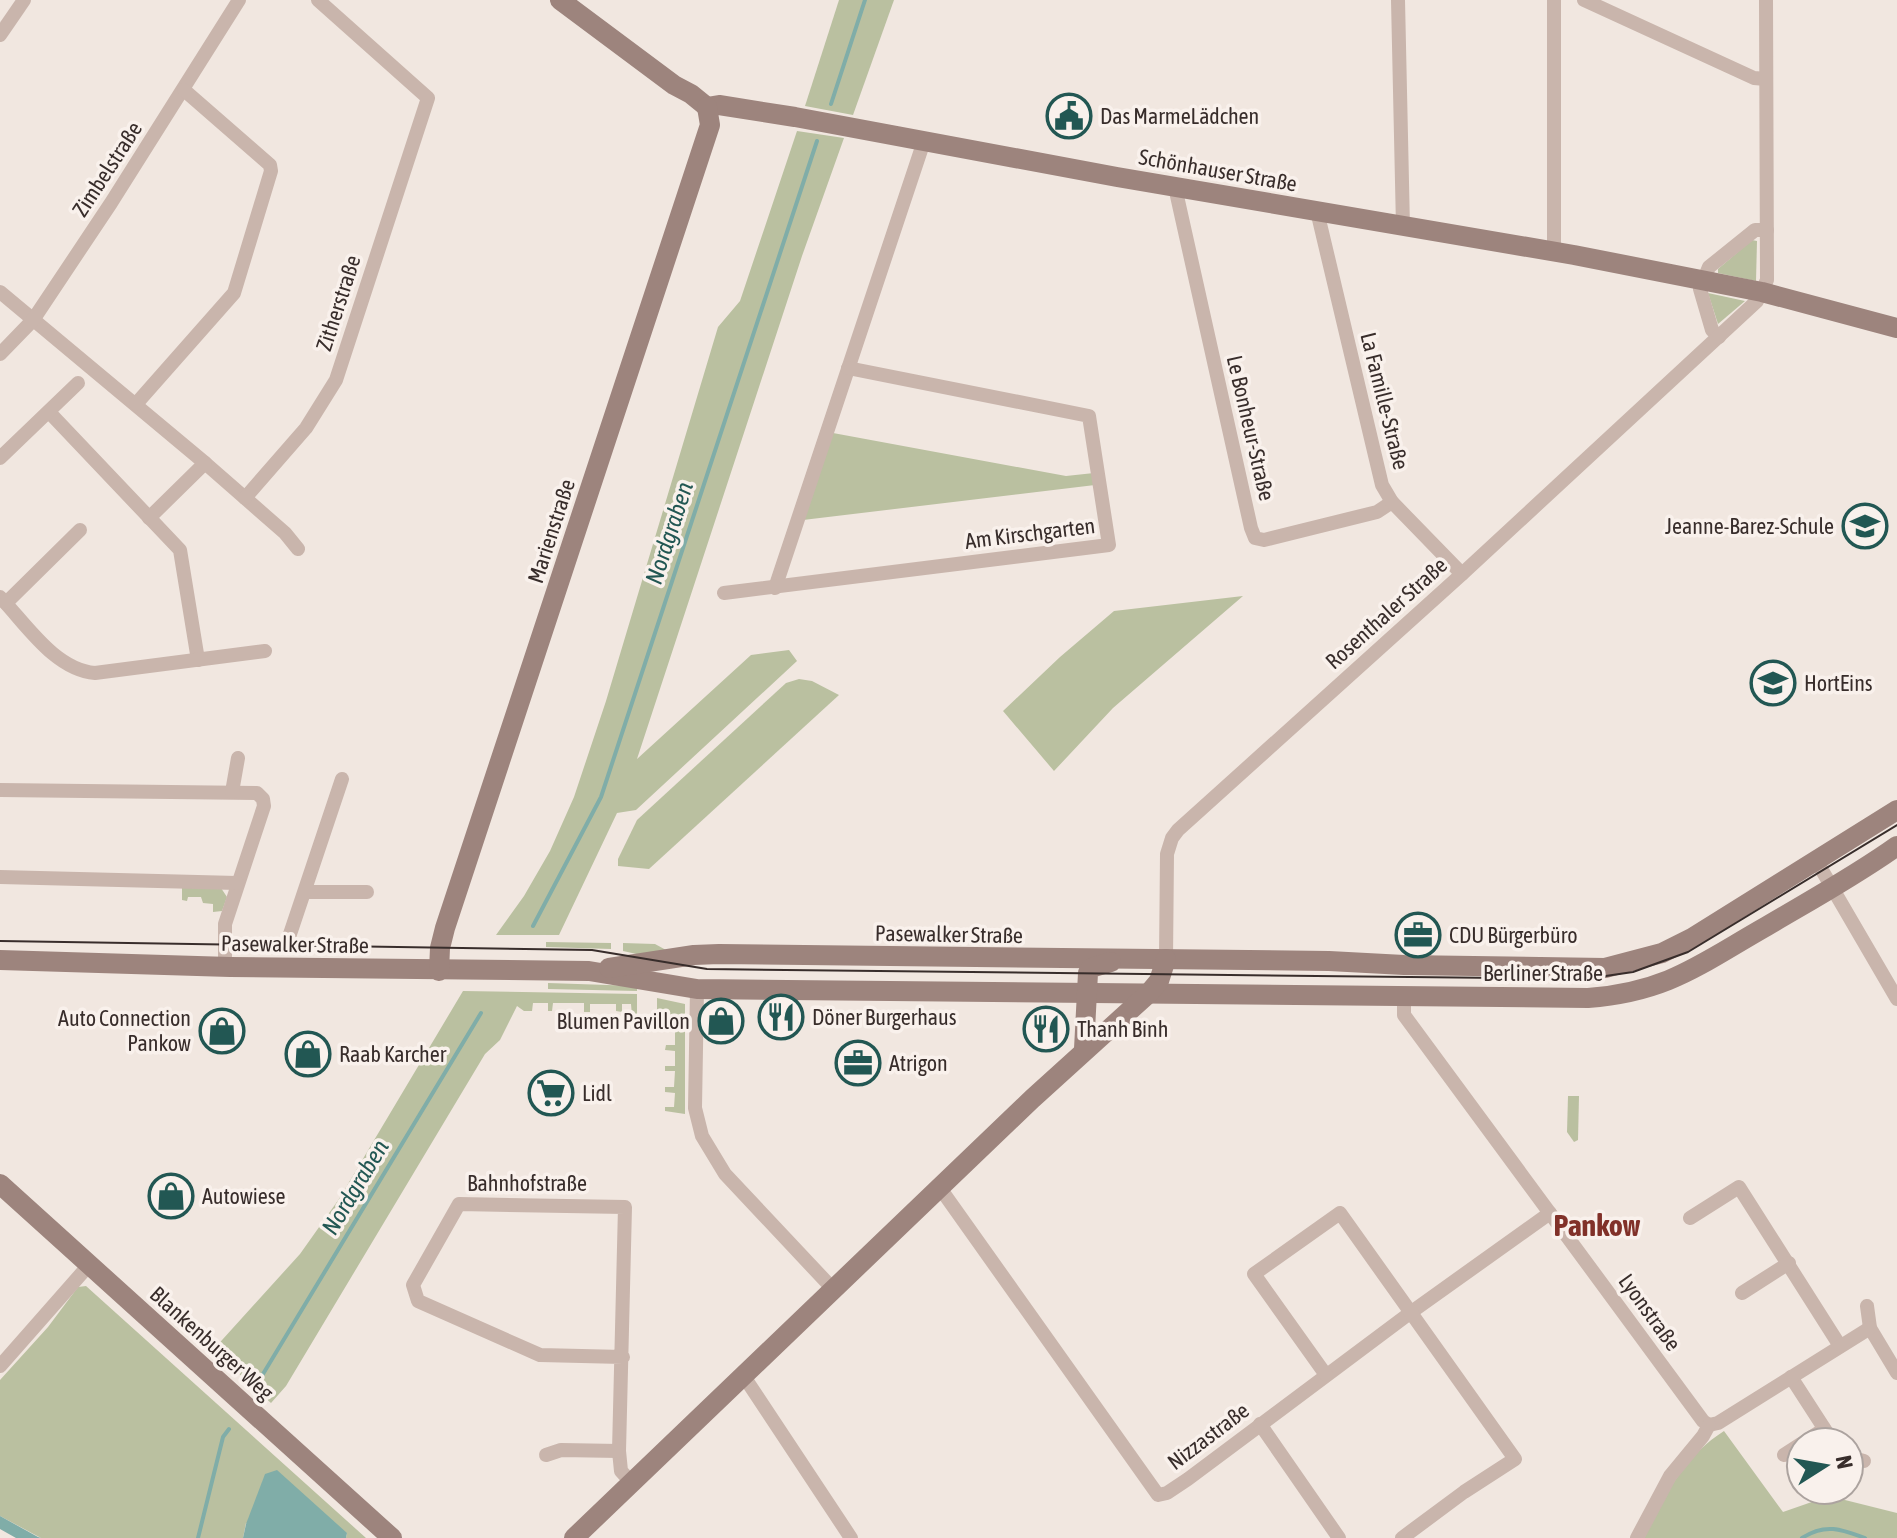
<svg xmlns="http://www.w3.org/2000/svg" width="1897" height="1538" viewBox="0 0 1897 1538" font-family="'Asap Condensed',sans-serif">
  <rect width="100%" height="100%" fill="#f1e7e0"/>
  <g fill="#bac0a0">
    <path d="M 839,0 L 894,0 L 853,115 L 805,106 Z"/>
    <path d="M 797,131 L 844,138 L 802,256 L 637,759 L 751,655 L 789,650 L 797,661 L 636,810 L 617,813 L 559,935 L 496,935 L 524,896 L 550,851 L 574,797 L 606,701 L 718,327 L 740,301 Z"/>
    <path d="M 1752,240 L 1757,241 L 1756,281 L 1718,273 L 1718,269 Z"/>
    <path d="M 1708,293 L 1745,301 L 1718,324 Z"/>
    <path d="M 833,433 L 1066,476 L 1094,473 L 1095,485 L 803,520 Z"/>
    <path d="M 1243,596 L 1113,708 L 1054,771 L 1003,711 L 1060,657 L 1114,611 Z"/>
    <path d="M 799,679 L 812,681 L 839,695 L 649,869 L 618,866 L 618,859 L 637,820 L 786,683 Z"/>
    <path d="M 182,886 L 221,888 L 227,897 L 222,911 L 213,912 L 213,904 L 203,903 L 201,897 L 188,897 L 187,901 L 182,900 Z"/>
    <path d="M 546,942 L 611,943 L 611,949 L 546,947 Z"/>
    <path d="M 623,943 L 655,944 L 666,950 L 650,957 L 623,951 Z"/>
    <path d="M 548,983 L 637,986 L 637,991 L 548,989 Z"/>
    <path d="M 463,991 L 637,994 L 637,1015 L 632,1016 L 631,1004 L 622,1004 L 622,1012 L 616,1011 L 616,1004 L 590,1004 L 590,1012 L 584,1012 L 584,1003 L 553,1003 L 552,1011 L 548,1011 L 548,1003 L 533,1003 L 532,1011 L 524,1011 L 517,1006 L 500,1040 L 485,1054 L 286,1386 L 271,1403 L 213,1350 L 300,1254 L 339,1199 Z"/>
    <path d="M 657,998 L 685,1004 L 685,1114 L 665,1111 L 665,1107 L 674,1107 L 675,1093 L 665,1092 L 665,1087 L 674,1087 L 675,1071 L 665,1071 L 665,1066 L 675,1066 L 675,1051 L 665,1050 L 666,1045 L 675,1045 L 675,1030 L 662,1024 L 662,1015 L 657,1014 Z"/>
    <path d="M 1568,1096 L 1579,1096 L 1578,1140 L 1574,1142 L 1567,1132 Z"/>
    <path d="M 86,1286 L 366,1538 L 346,1538 L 347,1533 L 246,1523 L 243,1538 L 41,1538 L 0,1516 L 0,1380 L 48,1327 L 78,1287 Z"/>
    <path d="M 1724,1431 L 1783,1512 L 1829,1496 L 1897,1513 L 1897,1538 L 1643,1538 C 1664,1497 1684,1456 1724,1431 Z"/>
  </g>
  <g fill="#80ada8">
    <path d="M 277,1470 L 347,1533 L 346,1538 L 243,1538 L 246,1524 L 265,1474 Z"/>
    <path d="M 0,1516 L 38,1537 L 41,1538 L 16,1538 L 0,1529 Z"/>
  </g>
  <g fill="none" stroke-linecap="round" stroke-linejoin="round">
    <g stroke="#80ada8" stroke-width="4">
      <path d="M 831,104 L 865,0"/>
      <path d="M 533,926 L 601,797 L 817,141"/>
      <path d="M 260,1379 L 481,1013"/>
      <path d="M 198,1538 L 223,1437 L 229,1429"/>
      <path d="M 1802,1538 C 1825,1523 1841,1529 1865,1538"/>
    </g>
    <g stroke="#c9b5ac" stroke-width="14">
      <path d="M 1398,0 L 1403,227"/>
      <path d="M 1584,0 L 1754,78 L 1766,79"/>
      <path d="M 0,35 L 24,0"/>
      <path d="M 1177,186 L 1177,196 L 1251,528 L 1255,538 L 1264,540 L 1377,512 L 1392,502"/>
      <path d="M 1317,211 L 1382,485 L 1392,502 L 1462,574"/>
      <path d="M 1554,251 L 1554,0"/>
      <path d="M 0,292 L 205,463 L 285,533 L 298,549"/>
      <path d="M 1719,337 L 1712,330 L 1700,289 L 1709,267 L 1755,230 L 1767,230"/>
      <path d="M 0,354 L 33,320 L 111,203 L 239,0"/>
      <path d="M 136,404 L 234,293 L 271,171 L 270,165 L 184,90"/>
      <path d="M 49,412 L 180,550 L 198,660"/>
      <path d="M 0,458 L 78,383"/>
      <path d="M 245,498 L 306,428 L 336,380 L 428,98 L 318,0"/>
      <path d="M 149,518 L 205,463"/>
      <path d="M 775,588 L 924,141"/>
      <path d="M 724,593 L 1109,545 L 1089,416 L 848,368"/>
      <path d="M 0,597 C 26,624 55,670 95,673 L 265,651"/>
      <path d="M 6,603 L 80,530"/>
      <path d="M 0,790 L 257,793 L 263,799 L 264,806 L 225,924 L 225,967"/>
      <path d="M 232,792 L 238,758"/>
      <path d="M 1816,860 L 1897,999"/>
      <path d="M 0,877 L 237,883"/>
      <path d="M 305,892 L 367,892"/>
      <path d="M 289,937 L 342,779"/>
      <path d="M 1166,959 L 1167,854 L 1172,838 L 1178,830 L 1462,574 L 1757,301 L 1767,280 L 1766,0"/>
      <path d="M 697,989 L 695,1108 L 702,1136 L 725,1174 L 833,1289"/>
      <path d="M 1404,996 L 1404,1015 L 1703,1421 L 1709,1425"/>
      <path d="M 940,1188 L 1158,1495 L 1167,1493 L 1188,1479 L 1410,1313 L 1550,1213"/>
      <path d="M 1690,1218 L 1739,1187 L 1840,1346"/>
      <path d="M 1742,1293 L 1789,1263"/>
      <path d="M 1867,1306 L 1870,1328 L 1897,1373"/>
      <path d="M 623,1357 L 540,1355 L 418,1301 L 413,1285 L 459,1204 L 625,1207 L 619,1451 L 621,1471 L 631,1482"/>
      <path d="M 0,1366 L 89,1265"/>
      <path d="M 743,1375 L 851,1538"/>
      <path d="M 1326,1375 L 1254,1274 L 1340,1213 L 1515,1459 L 1464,1492 L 1402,1538"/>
      <path d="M 1791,1377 L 1833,1442"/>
      <path d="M 1260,1424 L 1339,1538"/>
      <path d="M 1709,1425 L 1718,1423 L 1870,1328"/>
      <path d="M 1804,1442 L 1824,1429"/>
      <path d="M 546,1455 L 561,1450 L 619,1451"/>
      <path d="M 1784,1455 L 1801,1444"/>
      <path d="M 1849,1457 L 1864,1461"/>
      <path d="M 1637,1538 L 1670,1476 L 1703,1436 L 1709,1425"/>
    </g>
    <g stroke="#9d847d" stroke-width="20">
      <path d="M 560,0 L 674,85 L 691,94 L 707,107"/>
      <path d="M 707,107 L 719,105 L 795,117 L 1117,177 L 1574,255 L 1762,292 L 1897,328"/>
      <path d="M 0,960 L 230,967 L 589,971 L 697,989 L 1588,998 C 1668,992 1700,964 1767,926 C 1811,900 1855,876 1897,846"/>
      <path d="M 609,968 L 694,955 L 719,954 L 1329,961 L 1404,965 L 1605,968 L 1662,953 L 1692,938 L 1897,810"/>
      <path d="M 439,971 L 440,948 L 445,928 L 710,125 L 707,107"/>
      <path d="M 1084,1049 L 1088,973 L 1091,968 L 1111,962"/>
      <path d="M 0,1184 L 392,1538"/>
      <path d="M 574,1538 L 1032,1099 L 1149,993 L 1159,981 L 1166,959"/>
    </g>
    <path stroke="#382d2b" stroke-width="2" d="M 0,941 L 592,950 L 707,969 L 1585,979 L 1633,972 L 1688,952 L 1897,825"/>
  </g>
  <defs>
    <g id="civic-ring" transform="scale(2.3)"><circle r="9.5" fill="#f9f1ec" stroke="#225753" stroke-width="1.5"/><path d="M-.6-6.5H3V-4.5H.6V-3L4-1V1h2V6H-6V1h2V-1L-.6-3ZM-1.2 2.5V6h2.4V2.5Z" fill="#225753"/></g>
    <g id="school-ring" transform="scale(2.3)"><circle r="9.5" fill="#f9f1ec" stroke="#225753" stroke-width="1.5"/><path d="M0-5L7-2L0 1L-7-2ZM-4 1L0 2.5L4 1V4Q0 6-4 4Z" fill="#225753"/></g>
    <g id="office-ring" transform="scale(2.3)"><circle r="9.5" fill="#f9f1ec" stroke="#225753" stroke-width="1.5"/><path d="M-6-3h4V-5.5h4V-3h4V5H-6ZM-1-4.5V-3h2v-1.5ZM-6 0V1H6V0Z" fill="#225753"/></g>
    <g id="restaurant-ring" transform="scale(2.3)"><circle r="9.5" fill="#f9f1ec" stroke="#225753" stroke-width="1.5"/><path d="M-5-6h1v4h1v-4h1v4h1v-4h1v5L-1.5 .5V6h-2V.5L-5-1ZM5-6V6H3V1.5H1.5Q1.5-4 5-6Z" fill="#225753"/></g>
    <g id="shop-ring" transform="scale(2.3)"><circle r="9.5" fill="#f9f1ec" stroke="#225753" stroke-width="1.5"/><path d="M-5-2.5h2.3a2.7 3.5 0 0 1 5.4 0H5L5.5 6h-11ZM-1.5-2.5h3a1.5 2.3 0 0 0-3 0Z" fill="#225753"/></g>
    <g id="supermarket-ring" transform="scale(2.3)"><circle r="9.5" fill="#f9f1ec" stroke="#225753" stroke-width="1.5"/><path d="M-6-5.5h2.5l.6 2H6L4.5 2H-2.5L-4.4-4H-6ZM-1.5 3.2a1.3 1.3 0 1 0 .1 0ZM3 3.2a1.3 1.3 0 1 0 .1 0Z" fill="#225753"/></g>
  </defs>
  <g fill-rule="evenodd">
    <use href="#civic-ring" x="1069" y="116"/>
    <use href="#school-ring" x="1865" y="526"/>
    <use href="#school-ring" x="1773" y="683"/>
    <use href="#office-ring" x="1418" y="935"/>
    <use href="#restaurant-ring" x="781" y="1017"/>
    <use href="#shop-ring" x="721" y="1021"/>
    <use href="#restaurant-ring" x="1046" y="1029"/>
    <use href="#shop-ring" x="222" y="1031"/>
    <use href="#shop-ring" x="308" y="1054"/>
    <use href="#office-ring" x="858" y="1063"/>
    <use href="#supermarket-ring" x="551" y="1093"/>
    <use href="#shop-ring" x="171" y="1196"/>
  </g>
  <g text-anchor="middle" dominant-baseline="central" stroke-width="7" stroke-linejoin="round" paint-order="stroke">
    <g font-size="22" fill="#382d2b" stroke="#f9f1ec" text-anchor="start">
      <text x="1100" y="116">Das MarmeLädchen</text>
      <text x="1834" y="526" text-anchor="end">Jeanne-Barez-Schule</text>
      <text x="1804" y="683">HortEins</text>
      <text x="1449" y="935">CDU Bürgerbüro</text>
      <text x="812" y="1017">Döner Burgerhaus</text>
      <text x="191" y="1018" text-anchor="end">Auto Connection<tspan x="191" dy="25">Pankow</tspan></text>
      <text x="690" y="1021" text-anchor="end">Blumen Pavillon</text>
      <text x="1077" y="1029">Thanh Binh</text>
      <text x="339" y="1054">Raab Karcher</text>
      <text x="889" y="1063">Atrigon</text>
      <text x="582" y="1093">Lidl</text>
      <text x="202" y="1196">Autowiese</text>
    </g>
    <g font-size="22" fill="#382d2b" stroke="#f9f1ec">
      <text transform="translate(107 169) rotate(-57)">Zimbelstraße</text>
      <text transform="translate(1218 170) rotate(10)">Schönhauser Straße</text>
      <text transform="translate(338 303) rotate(-72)">Zitherstraße</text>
      <text transform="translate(1385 401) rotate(76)">La Famille-Straße</text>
      <text transform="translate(1251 428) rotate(77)">Le Bonheur-Straße</text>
      <text transform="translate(551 531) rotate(-72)">Marienstraße</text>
      <text transform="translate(1030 533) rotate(-7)">Am Kirschgarten</text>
      <text transform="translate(1386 613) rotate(-42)">Rosenthaler Straße</text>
      <text transform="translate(949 934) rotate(1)">Pasewalker Straße</text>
      <text transform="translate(295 944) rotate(1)">Pasewalker Straße</text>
      <text x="1543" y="973">Berliner Straße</text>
      <text x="527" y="1183">Bahnhofstraße</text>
      <text transform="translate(1650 1312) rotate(54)">Lyonstraße</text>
      <text transform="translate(212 1343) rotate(42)">Blankenburger Weg</text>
      <text transform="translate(1208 1436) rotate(-37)">Nizzastraße</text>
    </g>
    <g font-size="24" font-style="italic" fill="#225753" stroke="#f9f1ec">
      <text transform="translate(669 533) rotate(-72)">Nordgraben</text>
      <text transform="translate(355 1187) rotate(-59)">Nordgraben</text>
    </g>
    <g font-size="30" font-weight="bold" fill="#813129" stroke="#f9f1ec">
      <text x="1597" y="1225">Pankow</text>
    </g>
  </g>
  <g transform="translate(1825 1466) rotate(79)"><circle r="38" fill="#f9f1ec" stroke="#aca39f" stroke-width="2"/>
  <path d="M0-6L14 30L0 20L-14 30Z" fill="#225753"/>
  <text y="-12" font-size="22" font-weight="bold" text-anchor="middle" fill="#382d2b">N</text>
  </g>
</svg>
